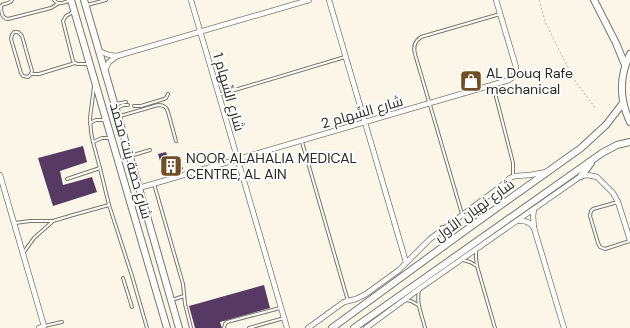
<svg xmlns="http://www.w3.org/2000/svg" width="630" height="328" viewBox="0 0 630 328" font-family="'DM Sans',Cairo,sans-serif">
  <rect width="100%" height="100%" fill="#fbf6e7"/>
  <g fill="#573a64">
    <path d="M 83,146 L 87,162 L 60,171 L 63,185 L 92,177 L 97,192 L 53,206 L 38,158 Z"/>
    <path d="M 166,152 L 169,162 L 180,160 L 183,169 L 164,174 L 158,154 Z"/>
    <path d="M 264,285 L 270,308 L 220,322 L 222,328 L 195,328 L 189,306 Z"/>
  </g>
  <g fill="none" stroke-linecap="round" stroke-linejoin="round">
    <g stroke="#7a7669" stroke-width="4">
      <g id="lane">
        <path d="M 12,0 C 10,5 4,2 1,6 C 1,11 2,19 8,19 L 51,8 L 59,3"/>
        <path d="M 54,0 C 58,6 64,2 69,1"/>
        <path d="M 87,5 L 106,0"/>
        <path d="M 73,12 L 66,16 L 63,21 L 73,61 L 77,64 L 88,64"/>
        <path d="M 14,32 L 18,32 L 22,36 L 32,71 L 31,74 L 28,77 L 23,76 L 21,73 L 11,39 L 12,35 Z"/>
        <path d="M 31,74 L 39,74 L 75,63"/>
        <path d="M 493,85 L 513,163 L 513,176"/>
        <path d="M 94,87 L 90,118 L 91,132 L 93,142 L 100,168 L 109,205 L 132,276 L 147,328"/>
        <path d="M 218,95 L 345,57"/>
        <path d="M 116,104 L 126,102"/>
        <path d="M 134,106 L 141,106 L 164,99 L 166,98 L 168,94"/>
        <path d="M 117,108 L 123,105 L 128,105"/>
        <path d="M 120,116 L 158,105 C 163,105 167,107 168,112 L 176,141"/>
        <path d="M 90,123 L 96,120 L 105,120"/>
        <path d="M 93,142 L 102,138 L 111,138"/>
        <path d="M 302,142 L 348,301"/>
        <path d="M 130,156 L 150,150"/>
        <path d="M 67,179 L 100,168"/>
        <path d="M 154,184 L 183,284 L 185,304 L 191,328"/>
        <path d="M 618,202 L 593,209 L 591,211 L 590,216 L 598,243 L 600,247 L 605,249 L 630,241"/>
        <path d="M 462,214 L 415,54 C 413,47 415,41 421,37 L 500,14"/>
        <path d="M 15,223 L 30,221 L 53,221 L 73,215 L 109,205"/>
        <path d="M 476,250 L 476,258 L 477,266 L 495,328"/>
        <path d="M 24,252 L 34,238 L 52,222"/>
        <path d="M 463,260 L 470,262 L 477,266"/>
        <path d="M 123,278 L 132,307"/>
        <path d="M 419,290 C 416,303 422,315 425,328"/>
        <path d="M 172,300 L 184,296"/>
        <path d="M 405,300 L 411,301 L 418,305"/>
        <path d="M 44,326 L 62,322"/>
        <path d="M 224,328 L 225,324 L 227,322 L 280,308"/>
        <path d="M 249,328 L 284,318"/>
      </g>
    </g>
    <g stroke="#7a7669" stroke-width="6">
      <g id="street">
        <path d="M 191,0 L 287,328"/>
        <path d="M 329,0 L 406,262"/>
        <path d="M 99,51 L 109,55 L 117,56"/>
        <path d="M 105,70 L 109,62 L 117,56 L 309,0"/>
        <path d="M 0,175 L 44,326 L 39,328"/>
        <path d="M 139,188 L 509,80 C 514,77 516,73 516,67 L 496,0"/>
        <path d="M 534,209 L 533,216 L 534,228 L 564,328"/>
        <path d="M 518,221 C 525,220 530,222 534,228"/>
        <path d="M 308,328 L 344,302 L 356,299 L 366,294 L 399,270 L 430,239 L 500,187 L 510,178 L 515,176 L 530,175 L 546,172"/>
        <path d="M 366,328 L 419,289 L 581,176 L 588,175 L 597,177 L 613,193 L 618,202 L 630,240"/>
      </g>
    </g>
    <g stroke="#7a7669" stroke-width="8">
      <g id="secondary">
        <path d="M 71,0 L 167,328"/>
        <path d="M 84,0 L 139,188 L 179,328"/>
        <path d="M 594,0 L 616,43 L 625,65"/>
        <path d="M 630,54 C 619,77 619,99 630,122"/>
        <path d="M 581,176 L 591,163"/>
        <path d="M 443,229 L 444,246"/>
        <path d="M 332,328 L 466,230 L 581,148 L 606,125 L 623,103"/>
        <path d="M 354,328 L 602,153 L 617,145 L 630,142"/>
      </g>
    </g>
    <path stroke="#b8b4a8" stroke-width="1" stroke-dasharray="2 2" stroke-linecap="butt" d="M 539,0 L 546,24 L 575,81 L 596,109"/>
    <use href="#lane" stroke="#fff" stroke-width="2"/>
    <use href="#street" stroke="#fff" stroke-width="4.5"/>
    <use href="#secondary" stroke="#fff" stroke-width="6"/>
  </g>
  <defs>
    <g id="shop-square" transform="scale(1.15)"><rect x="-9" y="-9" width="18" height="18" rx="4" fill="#704f26" stroke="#fff"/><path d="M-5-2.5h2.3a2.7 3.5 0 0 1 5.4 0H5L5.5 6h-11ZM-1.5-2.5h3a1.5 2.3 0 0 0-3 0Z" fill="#fff"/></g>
    <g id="building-square" transform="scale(1.15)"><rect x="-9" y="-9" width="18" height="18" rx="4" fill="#704f26" stroke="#fff"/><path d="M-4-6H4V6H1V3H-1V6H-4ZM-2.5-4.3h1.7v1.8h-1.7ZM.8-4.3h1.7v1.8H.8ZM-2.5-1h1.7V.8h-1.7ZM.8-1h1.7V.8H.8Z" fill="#fff"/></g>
  </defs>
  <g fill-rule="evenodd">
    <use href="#shop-square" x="471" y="81"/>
    <use href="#building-square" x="171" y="166"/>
  </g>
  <g text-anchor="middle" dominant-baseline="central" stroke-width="4" stroke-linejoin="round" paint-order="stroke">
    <g font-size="14" fill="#2a2823" stroke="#fff" text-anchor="start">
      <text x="486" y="73">AL Douq Rafe<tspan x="486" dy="16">mechanical</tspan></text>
      <text x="186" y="158">NOOR ALAHALIA MEDICAL<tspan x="186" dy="16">CENTRE, AL AIN</tspan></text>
    </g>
    <g font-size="14" fill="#2a2823" stroke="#fff">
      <text transform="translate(229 92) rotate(74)">شارع السِّهام 1</text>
      <text transform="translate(362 112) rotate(-16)">شارع السِّهام 2</text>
      <text transform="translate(131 161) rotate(74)">شارع حصة بنت محمد</text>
      <text transform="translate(474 210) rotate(-36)">شارع نهيان الأول</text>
    </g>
  </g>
</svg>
